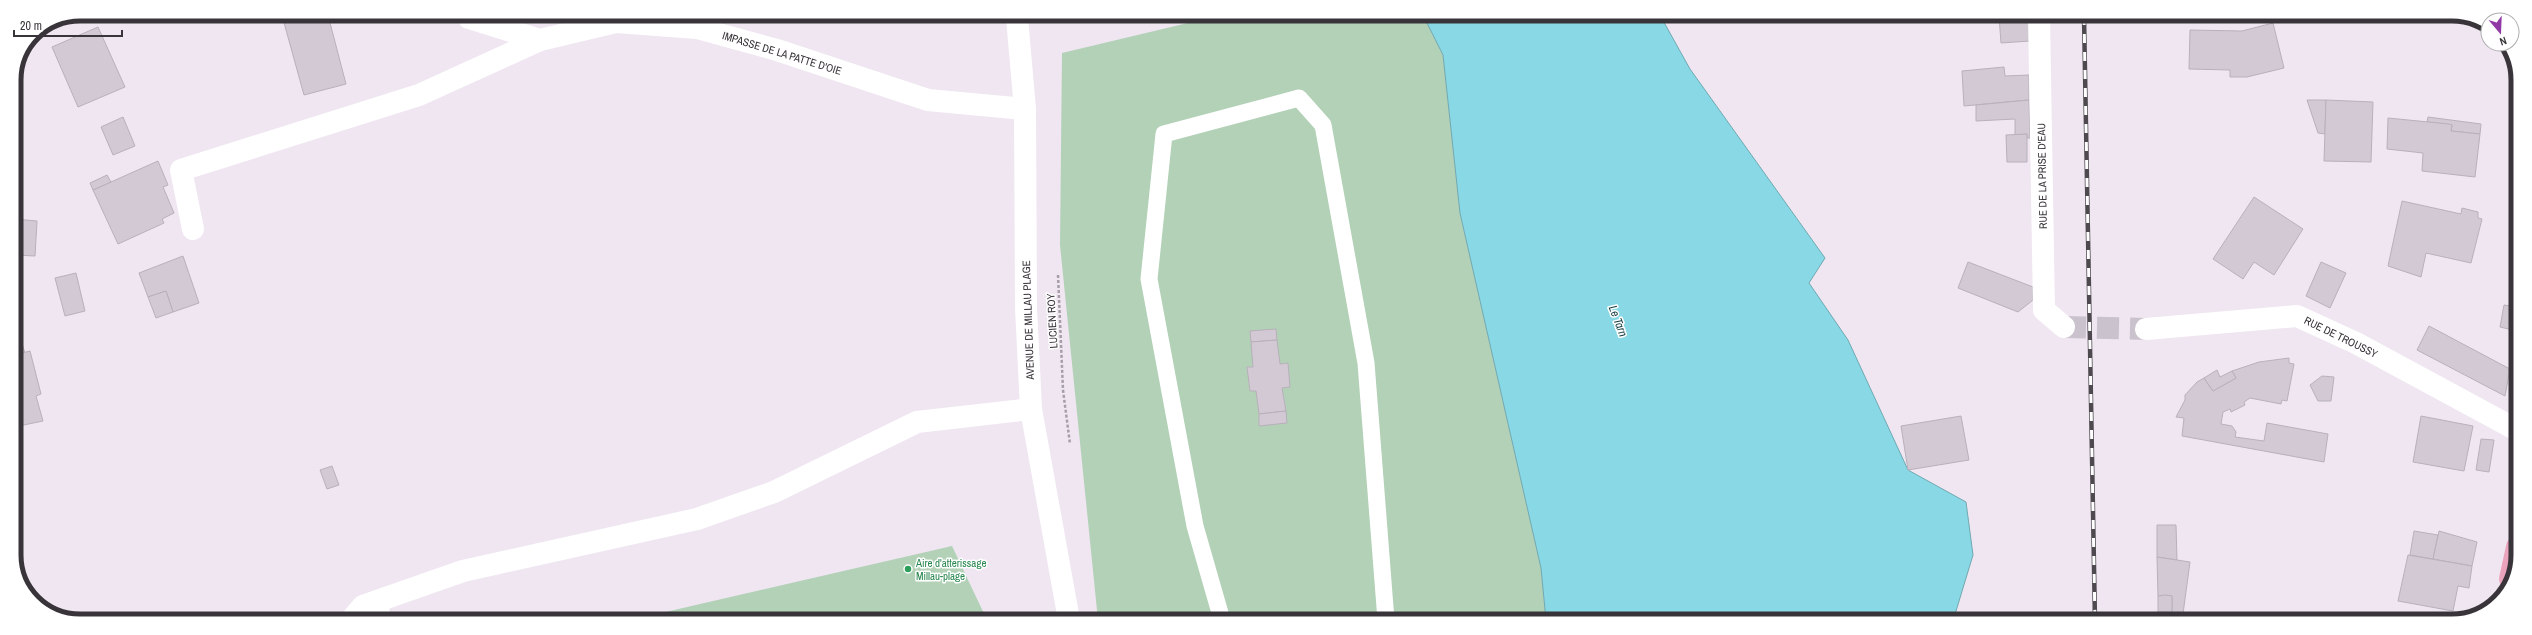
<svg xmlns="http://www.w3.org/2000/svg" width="2532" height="635" viewBox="0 0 2532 635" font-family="'Archivo Narrow',sans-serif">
  <rect width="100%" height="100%" fill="#efe6f1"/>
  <g fill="#b2d1b7">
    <path d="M 1213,17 L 1424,17 L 1443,55 L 1460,213 L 1541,568 L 1546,620 L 1098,620 L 1060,245 L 1062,53 Z"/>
    <path d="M 952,546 L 987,620 L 631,620 Z"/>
  </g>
  <path fill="#88d9e5" stroke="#70a8b1" d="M 1424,17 L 1661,17 L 1690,69 L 1825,258 L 1809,283 L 1848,340 L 1908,470 L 1966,502 L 1973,555 L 1953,621 L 1546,620 L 1541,568 L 1460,213 L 1443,55 Z"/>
  <g fill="#d2c9d4" stroke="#b8b0ba">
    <path d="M 1999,16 L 2029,16 L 2030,41 L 2001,43 Z"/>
    <path d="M 283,19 L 329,19 L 346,84 L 304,95 Z"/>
    <path d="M 2273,23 L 2284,68 L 2247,77 L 2230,77 L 2230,70 L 2189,69 L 2190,30 L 2242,31 Z"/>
    <path d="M 98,27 L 125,87 L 78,107 L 52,47 Z"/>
    <path d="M 2004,67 L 2005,76 L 2029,75 L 2029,100 L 1964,106 L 1962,71 Z"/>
    <path d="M 2029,100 L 2030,138 L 2027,138 L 2027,134 L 2015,135 L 2015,119 L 1976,121 L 1976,105 Z"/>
    <path d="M 2307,100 L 2326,100 L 2325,134 L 2318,133 Z"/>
    <path d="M 2326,100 L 2373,102 L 2371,162 L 2324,161 Z"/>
    <path d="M 123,117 L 135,146 L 113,155 L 101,127 Z"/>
    <path d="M 2428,117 L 2481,124 L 2480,134 L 2451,131 L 2452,125 L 2427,122 Z"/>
    <path d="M 2388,118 L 2449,124 L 2452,125 L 2451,131 L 2480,134 L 2475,177 L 2422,171 L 2423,153 L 2387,149 Z"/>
    <path d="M 2027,134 L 2027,162 L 2007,162 L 2006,135 Z"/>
    <path d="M 158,161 L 168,185 L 163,187 L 174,213 L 162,219 L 164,223 L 118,244 L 93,190 Z"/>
    <path d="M 107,175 L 111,182 L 93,190 L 90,183 Z"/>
    <path d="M 2254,197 L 2303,229 L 2274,275 L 2254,262 L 2243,279 L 2213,259 Z"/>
    <path d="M 2402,201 L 2461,214 L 2462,208 L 2478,212 L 2478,218 L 2482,219 L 2471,263 L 2426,253 L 2421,277 L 2388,266 Z"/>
    <path d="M 14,219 L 37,221 L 35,256 L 14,255 Z"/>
    <path d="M 183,256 L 199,303 L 173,312 L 166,291 L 148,297 L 139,273 Z"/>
    <path d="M 1968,262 L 2033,287 L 2033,300 L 2018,312 L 1958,288 Z"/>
    <path d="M 2321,262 L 2346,273 L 2330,308 L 2306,296 Z"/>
    <path d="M 76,273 L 85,311 L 65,316 L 55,278 Z"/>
    <path d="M 166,291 L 173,312 L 156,318 L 148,297 Z"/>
    <path d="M 2504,305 L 2517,307 L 2517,331 L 2500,327 Z"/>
    <path d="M 2429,326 L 2510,369 L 2505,396 L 2417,350 Z"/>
    <path d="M 1276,329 L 1277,340 L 1251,342 L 1250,331 Z"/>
    <path d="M 1277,340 L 1280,364 L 1288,363 L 1290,387 L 1282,388 L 1286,411 L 1259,414 L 1256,391 L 1250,391 L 1247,367 L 1253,367 L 1251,342 Z"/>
    <path d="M 21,341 L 25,353 L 14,355 L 14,342 Z"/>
    <path d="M 30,351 L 41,394 L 36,396 L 43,421 L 14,427 L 14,355 Z"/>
    <path d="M 2289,358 L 2289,363 L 2294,364 L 2287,401 L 2282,400 L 2281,404 L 2250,398 L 2244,402 L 2245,405 L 2231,412 L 2230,409 L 2223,412 L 2221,424 L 2232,426 L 2236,432 L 2235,437 L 2264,441 L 2267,423 L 2328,434 L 2324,462 L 2182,436 L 2184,418 L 2176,417 L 2185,400 L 2185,395 L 2197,382 L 2204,378 L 2213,391 L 2236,378 L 2232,371 L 2259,362 Z"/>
    <path d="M 2217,370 L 2220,377 L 2232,371 L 2236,378 L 2213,391 L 2204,378 Z"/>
    <path d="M 2322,376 L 2334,377 L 2331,401 L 2318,401 L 2310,385 Z"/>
    <path d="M 1286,411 L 1287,423 L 1259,426 L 1259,414 Z"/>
    <path d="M 1961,416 L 1969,460 L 1908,470 L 1901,426 Z"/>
    <path d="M 2421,416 L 2473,426 L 2464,471 L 2413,462 Z"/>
    <path d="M 2481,439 L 2494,440 L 2489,472 L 2476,470 Z"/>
    <path d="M 332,466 L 339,485 L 327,489 L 320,470 Z"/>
    <path d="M 2157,525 L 2176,525 L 2177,560 L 2157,557 Z"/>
    <path d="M 2414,531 L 2438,535 L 2433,559 L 2410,555 Z"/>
    <path d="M 2439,531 L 2477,542 L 2472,566 L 2433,559 Z"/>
    <path d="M 2408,555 L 2472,566 L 2469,588 L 2458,586 L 2453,611 L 2398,601 Z"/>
    <path d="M 2157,557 L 2190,562 L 2182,621 L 2158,621 L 2158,612 L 2172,612 L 2172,596 L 2158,596 Z"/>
    <path d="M 2165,595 L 2172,596 L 2172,612 L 2158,612 L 2158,596 Z"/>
  </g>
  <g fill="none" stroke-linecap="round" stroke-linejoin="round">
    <path stroke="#cac2cc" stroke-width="22" stroke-dasharray="22 11" stroke-linecap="butt" d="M 2064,327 L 2146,329"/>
    <path stroke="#a69fa7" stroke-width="2.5" stroke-dasharray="3 2" stroke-linecap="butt" d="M 1058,275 L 1063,390 L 1070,444"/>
    <g stroke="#fff" stroke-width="17">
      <path d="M 381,599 L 381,620"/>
      <path d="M 1222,620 L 1195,526 L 1149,279 L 1164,134 L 1299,98 L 1323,125 L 1366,363 L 1386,620"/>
    </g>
    <g stroke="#fff" stroke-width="22">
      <path d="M 2039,16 L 2044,310 L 2064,327"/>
      <path d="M 469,18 L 540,40 L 616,22 L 697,28 L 777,50 L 928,100 L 1025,109"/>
      <path d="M 193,229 L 181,170 L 419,95 L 540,40"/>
      <path d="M 2146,329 L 2297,316 L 2356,343 L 2517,430"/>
      <path d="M 351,620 L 363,606 L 463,571 L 697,519 L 774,492 L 917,422 L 1031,409"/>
    </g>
    <path stroke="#fff" stroke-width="22" d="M 1017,18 L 1025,109 L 1026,308 L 1031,409 L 1069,620"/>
    <path stroke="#eba3bc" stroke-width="22" d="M 2510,579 L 2517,547"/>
    <g stroke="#4d494e" stroke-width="4.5">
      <path id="rail" d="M 2084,16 L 2095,621"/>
    </g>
    <use href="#rail" stroke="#fff" stroke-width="3" stroke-dasharray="9" stroke-linecap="butt"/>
  </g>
  <circle fill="#2e9e5b" stroke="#fff" stroke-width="1.5" cx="908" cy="569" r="4"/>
  <g text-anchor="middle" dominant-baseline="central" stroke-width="3" stroke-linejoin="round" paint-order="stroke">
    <g font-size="11" fill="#383439" stroke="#fff">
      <text transform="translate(782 53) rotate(17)">IMPASSE DE LA PATTE D'OIE</text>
      <text transform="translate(2042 176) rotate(-91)">RUE DE LA PRISE D'EAU</text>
      <text transform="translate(1028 320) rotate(-92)">AVENUE DE MILLAU PLAGE</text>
      <text transform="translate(1052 321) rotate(-93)">LUCIEN ROY</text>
      <text transform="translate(2341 337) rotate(26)">RUE DE TROUSSY</text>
    </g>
    <g font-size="11" fill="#27864d" stroke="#fff" text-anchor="start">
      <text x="916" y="563">Aire d'atterissage<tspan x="916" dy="13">Millau-plage</tspan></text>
    </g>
    <g font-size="12" font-style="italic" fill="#173e44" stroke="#fff">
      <text transform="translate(1618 321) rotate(69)">Le Tarn</text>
    </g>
  </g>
  <path d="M0 0H2532V635H0ZM80 21H2452A59 59 0 0 1 2511 80V555A59 59 0 0 1 2452 614H80A59 59 0 0 1 21 555V80A59 59 0 0 1 80 21Z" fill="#fff" fill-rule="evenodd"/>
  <path fill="none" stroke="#383439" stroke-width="5" d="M80 21H2452A59 59 0 0 1 2511 80V555A59 59 0 0 1 2452 614H80A59 59 0 0 1 21 555V80A59 59 0 0 1 80 21Z"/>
  <g transform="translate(2500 32) rotate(161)"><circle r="19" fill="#ffffff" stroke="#afaeb0"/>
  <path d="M0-3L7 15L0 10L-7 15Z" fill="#913aa6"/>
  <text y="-6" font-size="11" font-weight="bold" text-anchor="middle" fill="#383439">N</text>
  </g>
  <path d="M14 30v6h108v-6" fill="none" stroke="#383439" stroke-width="2"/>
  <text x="20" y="30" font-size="12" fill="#383439" stroke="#ffffff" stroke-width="3" paint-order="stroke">20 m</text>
</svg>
